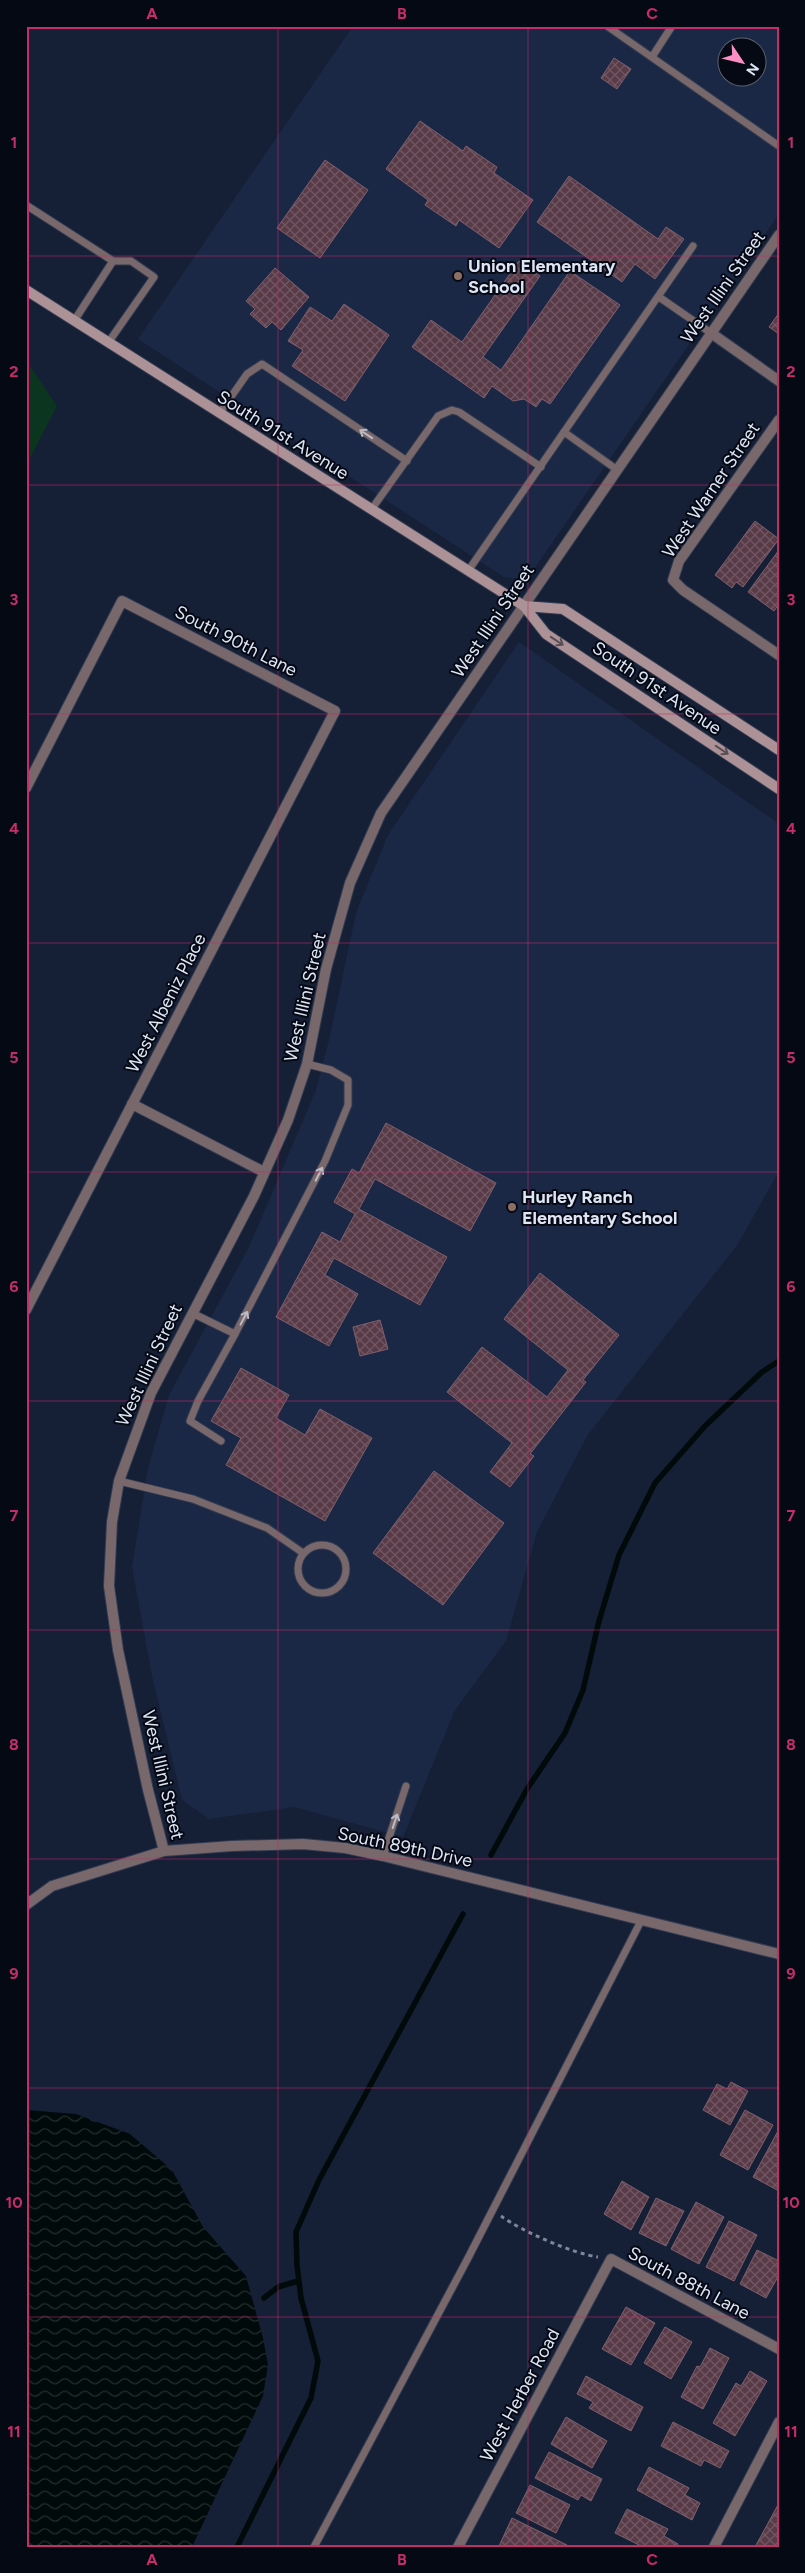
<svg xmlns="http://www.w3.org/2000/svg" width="805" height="2573" viewBox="0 0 805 2573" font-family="Figtree,sans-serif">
  <defs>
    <pattern id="water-waves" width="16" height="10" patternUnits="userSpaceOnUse" patternTransform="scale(1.25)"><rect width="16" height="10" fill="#000a0b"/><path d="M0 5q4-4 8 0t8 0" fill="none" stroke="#252e2f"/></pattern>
    <pattern id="building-cross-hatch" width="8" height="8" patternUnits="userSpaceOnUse" patternTransform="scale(1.25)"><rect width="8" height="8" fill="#593b48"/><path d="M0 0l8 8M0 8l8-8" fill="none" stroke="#705763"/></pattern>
  </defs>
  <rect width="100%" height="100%" fill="#151f36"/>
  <g fill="#1b2845" fill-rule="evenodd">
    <path d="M 353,26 L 779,26 L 779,214 L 532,572 L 522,579 L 504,577 L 138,339 ZM 728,48 L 758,48 L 758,78 L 728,78 Z"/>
    <path d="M 519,642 L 779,824 L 779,1171 L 738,1244 L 587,1436 L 537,1532 L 506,1641 L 455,1710 L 403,1837 L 294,1807 L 209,1819 L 182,1800 L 152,1676 L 132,1567 L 148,1468 L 169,1395 L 249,1247 L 316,1090 L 330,1036 L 356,913 L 388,835 Z"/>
  </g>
  <path fill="#0b351e" d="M 26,360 L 57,406 L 26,466 Z"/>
  <path fill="url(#water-waves)" d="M 26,2110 L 76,2114 L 130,2134 L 172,2170 L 203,2227 L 246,2276 L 263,2338 L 268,2365 L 263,2396 L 192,2547 L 26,2547 Z"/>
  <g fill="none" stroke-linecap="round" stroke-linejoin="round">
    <g stroke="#000a0b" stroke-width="5.5">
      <path d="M 491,1855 L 527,1789 L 565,1733 L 583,1690 L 599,1621 L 619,1555 L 655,1483 L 705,1426 L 762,1372 L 779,1361"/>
      <path d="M 264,2298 L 278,2287 L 298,2281"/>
      <path d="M 237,2547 L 311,2398 L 318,2361 L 301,2298 L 297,2265 L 296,2232 L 319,2180 L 463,1914"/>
    </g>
  </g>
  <g fill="url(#building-cross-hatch)" stroke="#7f5f6d">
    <path d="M 614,58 L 631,69 L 617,89 L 601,78 Z"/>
    <path d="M 420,121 L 463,151 L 466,146 L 497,167 L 494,173 L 533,200 L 499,248 L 459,220 L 456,226 L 425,205 L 428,200 L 386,169 Z"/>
    <path d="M 325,160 L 368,190 L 320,258 L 277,228 Z"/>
    <path d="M 569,176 L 658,239 L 666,227 L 684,239 L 655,279 L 635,264 L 622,282 L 537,222 Z"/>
    <path d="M 519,261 L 540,276 L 483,357 L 501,370 L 570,271 L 620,305 L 550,404 L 542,399 L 536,407 L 524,399 L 513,401 L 492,386 L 484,398 L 412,347 L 431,320 L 462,342 Z"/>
    <path d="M 275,268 L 309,297 L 281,330 L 272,322 L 266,328 L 250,314 L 255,309 L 246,301 Z"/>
    <path d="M 344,304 L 389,335 L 345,401 L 292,366 L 303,350 L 288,341 L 310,307 L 332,321 Z"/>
    <path d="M 779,313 L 779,334 L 769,327 Z"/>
    <path d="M 755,521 L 779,539 L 743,587 L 736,582 L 732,588 L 715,575 Z"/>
    <path d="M 779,550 L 779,604 L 774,611 L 748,592 Z"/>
    <path d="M 386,1123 L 496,1183 L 470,1231 L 375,1179 L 359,1209 L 447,1257 L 420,1305 L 334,1258 L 325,1275 L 358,1294 L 329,1346 L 276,1317 L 322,1232 L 340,1242 L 355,1214 L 334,1202 L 352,1169 L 359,1173 Z"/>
    <path d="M 540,1273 L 619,1335 L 583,1380 L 586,1382 L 530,1454 L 534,1456 L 510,1487 L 490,1472 L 512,1443 L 447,1392 L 482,1347 L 547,1397 L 568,1370 L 504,1319 Z"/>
    <path d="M 380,1320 L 388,1349 L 360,1356 L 353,1327 Z"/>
    <path d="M 241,1368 L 289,1395 L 276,1418 L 305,1435 L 320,1409 L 372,1438 L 325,1521 L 226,1465 L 241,1438 L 211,1421 Z"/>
    <path d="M 434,1471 L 504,1523 L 443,1605 L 373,1553 Z"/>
    <path d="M 731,2082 L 748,2091 L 730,2125 L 703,2110 L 717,2084 L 727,2089 Z"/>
    <path d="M 745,2110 L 773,2125 L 748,2170 L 720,2155 Z"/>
    <path d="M 778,2131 L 779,2131 L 779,2191 L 753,2177 Z"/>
    <path d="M 622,2181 L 649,2197 L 631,2230 L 604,2214 Z"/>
    <path d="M 656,2198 L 684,2211 L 666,2246 L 639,2233 Z"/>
    <path d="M 696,2202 L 724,2217 L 699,2264 L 671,2249 Z"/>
    <path d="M 729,2221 L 757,2235 L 734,2281 L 706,2267 Z"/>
    <path d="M 757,2250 L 779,2261 L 779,2275 L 766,2298 L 740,2284 Z"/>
    <path d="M 626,2307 L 655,2323 L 631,2365 L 602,2349 Z"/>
    <path d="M 665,2327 L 692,2342 L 671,2379 L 644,2363 Z"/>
    <path d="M 710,2348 L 729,2358 L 703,2409 L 681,2397 L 697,2366 L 700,2367 Z"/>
    <path d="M 750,2371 L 767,2381 L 735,2436 L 713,2423 L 736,2383 L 741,2386 Z"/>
    <path d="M 586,2376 L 643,2407 L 631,2431 L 589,2408 L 593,2402 L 577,2394 Z"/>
    <path d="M 566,2417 L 607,2441 L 592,2468 L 551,2444 Z"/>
    <path d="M 673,2422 L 729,2451 L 720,2468 L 704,2460 L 701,2466 L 661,2446 Z"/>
    <path d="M 549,2452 L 602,2479 L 591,2501 L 581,2495 L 578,2500 L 535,2478 Z"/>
    <path d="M 649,2467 L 689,2488 L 685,2495 L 700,2503 L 692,2520 L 637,2490 Z"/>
    <path d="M 530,2485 L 570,2505 L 556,2533 L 516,2513 Z"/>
    <path d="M 779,2503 L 779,2547 L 755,2547 Z"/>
    <path d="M 627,2509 L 668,2529 L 664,2536 L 678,2544 L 677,2547 L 643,2547 L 615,2533 Z"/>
    <path d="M 512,2518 L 567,2545 L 566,2547 L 499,2546 Z"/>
  </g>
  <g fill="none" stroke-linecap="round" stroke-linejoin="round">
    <g stroke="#313b51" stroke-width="9">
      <g id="lane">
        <path d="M 607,26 L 779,146"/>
        <path d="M 652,57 L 672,26"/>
        <path d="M 26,205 L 113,261 L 131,261 L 154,277 L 108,343"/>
        <path d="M 659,297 L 711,333"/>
        <path d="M 74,321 L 113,261"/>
        <path d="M 219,414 L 247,374 L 262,364 L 407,461"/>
        <path d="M 616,469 L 564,432 L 693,246"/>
        <path d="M 371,510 L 438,416 L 452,410 L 459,412 L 541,467"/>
        <path d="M 468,571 L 564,432"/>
        <path d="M 192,1313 L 235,1334 L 325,1161 L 348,1105 L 348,1080 L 331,1070 L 307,1064"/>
        <path d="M 221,1441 L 190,1421 L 198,1401 L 235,1334"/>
        <path d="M 119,1481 L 193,1499 L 267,1528 L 303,1553"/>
        <circle cx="322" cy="1569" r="24"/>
        <path d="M 383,1856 L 406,1786"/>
        <path d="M 314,2547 L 467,2260 L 642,1919"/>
      </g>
    </g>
    <g stroke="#313b51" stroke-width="12">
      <g id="street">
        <path d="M 711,333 L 779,381"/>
        <path d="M 779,420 L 679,561 L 673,580 L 683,590 L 779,655"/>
        <path d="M 26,788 L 122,601 L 335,711 L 26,1310"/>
        <path d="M 132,1104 L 264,1172"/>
        <path d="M 164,1851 L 148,1790 L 118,1650 L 109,1586 L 112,1522 L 119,1481 L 151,1393 L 254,1196 L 288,1120 L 307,1064 L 326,969 L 350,883 L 381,813 L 779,235"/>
        <path d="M 26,1905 L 52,1886 L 164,1851 L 232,1846 L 303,1844 L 345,1848 L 383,1856 L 779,1954"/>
        <path d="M 458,2547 L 611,2259 L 779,2349"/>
        <path d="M 714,2547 L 779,2422"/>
      </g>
    </g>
    <g stroke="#313b51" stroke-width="12">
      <g id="secondary">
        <path d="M 26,290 L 524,606 L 546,634 L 779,789"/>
        <path d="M 524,606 L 563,609 L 779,750"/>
      </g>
    </g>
    <path stroke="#7e879a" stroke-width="3" stroke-dasharray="4 4" stroke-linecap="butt" d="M 501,2216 C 521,2231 574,2254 598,2257"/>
    <use href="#lane" stroke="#79686b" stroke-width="7"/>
    <use href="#street" stroke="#79686b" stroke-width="10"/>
    <use href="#secondary" stroke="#ac9296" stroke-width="10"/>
  </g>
  <defs><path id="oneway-shaft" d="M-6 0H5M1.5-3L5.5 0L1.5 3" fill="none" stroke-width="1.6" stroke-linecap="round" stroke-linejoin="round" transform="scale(1.25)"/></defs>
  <g stroke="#bbbac5">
    <use href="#oneway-shaft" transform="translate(366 434) rotate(-146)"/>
    <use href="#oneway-shaft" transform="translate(319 1174) rotate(-63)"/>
    <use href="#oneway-shaft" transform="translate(244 1318) rotate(-62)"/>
    <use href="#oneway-shaft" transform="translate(395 1821) rotate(-72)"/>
  </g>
  <g stroke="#584e54">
    <use href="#oneway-shaft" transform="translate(557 641) rotate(34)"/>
    <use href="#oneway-shaft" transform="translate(722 750) rotate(34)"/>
  </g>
  <path fill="none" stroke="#c52d6a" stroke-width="1" stroke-opacity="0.55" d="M 278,26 L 278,2547M 528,26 L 528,2547M 26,256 L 779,256M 26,485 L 779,485M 26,714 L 779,714M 26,943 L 779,943M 26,1172 L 779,1172M 26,1401 L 779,1401M 26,1630 L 779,1630M 26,1859 L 779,1859M 26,2088 L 779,2088M 26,2317 L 779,2317"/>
  <g fill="#8d6e63" stroke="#050913" stroke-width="2">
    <circle cx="458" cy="276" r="5"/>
    <circle cx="512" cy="1207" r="5"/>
  </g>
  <g text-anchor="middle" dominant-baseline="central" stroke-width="4" stroke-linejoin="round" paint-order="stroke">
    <g font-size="18" font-weight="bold" fill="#dee6f6" stroke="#050913" text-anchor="start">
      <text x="468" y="266">Union Elementary<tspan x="468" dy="21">School</tspan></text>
      <text x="522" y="1197">Hurley Ranch<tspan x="522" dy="21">Elementary School</tspan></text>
    </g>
    <g font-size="18" fill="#dee6f6" stroke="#050913">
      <text transform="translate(723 287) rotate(-55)">West Illini Street</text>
      <text transform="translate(283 435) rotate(32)">South 91st Avenue</text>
      <text transform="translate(711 490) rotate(-56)">West Warner Street</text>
      <text transform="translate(493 621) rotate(-56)">West Illini Street</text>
      <text transform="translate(236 641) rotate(27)">South 90th Lane</text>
      <text transform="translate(657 688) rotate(34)">South 91st Avenue</text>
      <text transform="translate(305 997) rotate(-77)">West Illini Street</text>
      <text transform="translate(166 1003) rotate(-63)">West Albeniz Place</text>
      <text transform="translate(149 1365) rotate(-65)">West Illini Street</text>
      <text transform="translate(163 1775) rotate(77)">West Illini Street</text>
      <text transform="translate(405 1847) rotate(12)">South 89th Drive</text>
      <text transform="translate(689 2283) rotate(28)">South 88th Lane</text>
      <text transform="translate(520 2395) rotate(-62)">West Herber Road</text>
    </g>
  </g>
  <rect width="805" height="2573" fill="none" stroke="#050913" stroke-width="55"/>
  <g transform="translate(742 62) rotate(125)"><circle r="24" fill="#050913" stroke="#5c616e"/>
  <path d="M0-4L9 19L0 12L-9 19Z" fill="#fb8fc5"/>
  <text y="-8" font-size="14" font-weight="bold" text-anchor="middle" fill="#dee6f6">N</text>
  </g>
  <rect x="28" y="28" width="750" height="2518" fill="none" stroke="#c52d6a" stroke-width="2"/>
  <g font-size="16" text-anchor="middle" font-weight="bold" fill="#c52d6a">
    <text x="152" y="19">A</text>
    <text x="402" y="19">B</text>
    <text x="652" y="19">C</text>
    <text x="14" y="148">1</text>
    <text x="791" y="148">1</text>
    <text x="14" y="377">2</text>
    <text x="791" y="377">2</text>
    <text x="14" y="605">3</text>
    <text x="791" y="605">3</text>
    <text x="14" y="834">4</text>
    <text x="791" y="834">4</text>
    <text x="14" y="1063">5</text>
    <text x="791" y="1063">5</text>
    <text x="14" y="1292">6</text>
    <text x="791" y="1292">6</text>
    <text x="14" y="1521">7</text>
    <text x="791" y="1521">7</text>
    <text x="14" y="1750">8</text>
    <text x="791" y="1750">8</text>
    <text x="14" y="1979">9</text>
    <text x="791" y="1979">9</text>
    <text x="14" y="2208">10</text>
    <text x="791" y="2208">10</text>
    <text x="14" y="2437">11</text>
    <text x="791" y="2437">11</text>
    <text x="152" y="2565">A</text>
    <text x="402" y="2565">B</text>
    <text x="652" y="2565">C</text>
  </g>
</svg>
